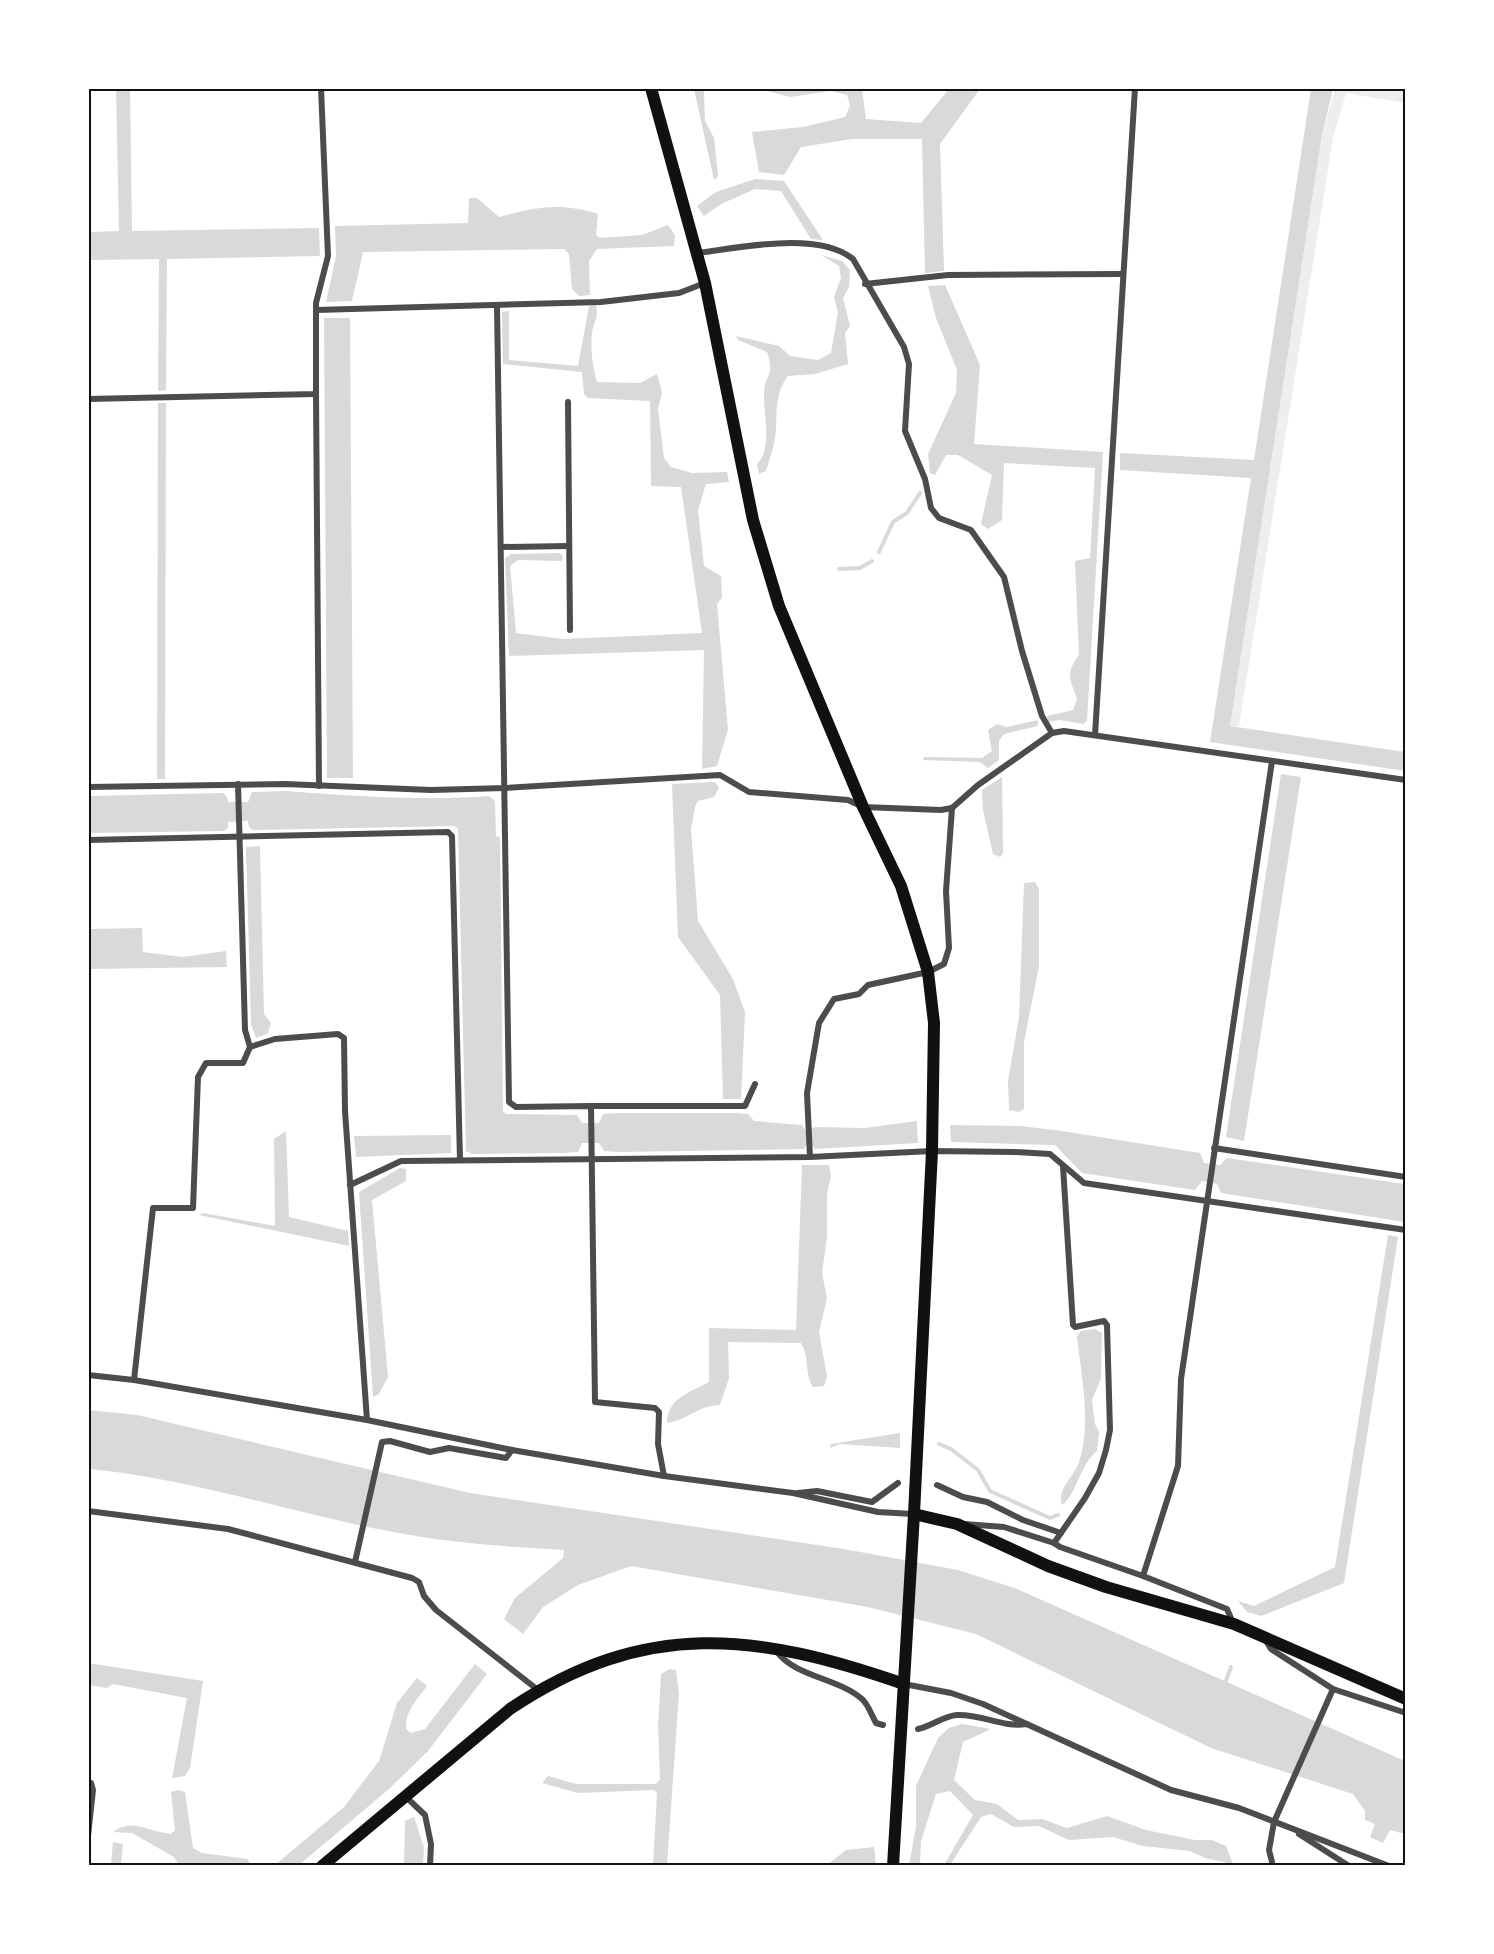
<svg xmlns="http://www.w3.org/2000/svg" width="1494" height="1954" viewBox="0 0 1494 1954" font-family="Commissioner,sans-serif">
  <rect width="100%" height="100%" fill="#fff"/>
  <path fill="#eee" d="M 1335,89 L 1405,89 L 1405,103 L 1346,93 L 1333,138 L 1239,726 L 1230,726 L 1322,135 Z"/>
  <g fill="#d9d9d9">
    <path d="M 116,89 L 130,89 L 132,231 L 319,228 L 320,256 L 167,259 L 166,390 L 158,391 L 159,259 L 89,260 L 89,232 L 119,231 Z"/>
    <path d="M 694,89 L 704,89 L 705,121 L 714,138 L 718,176 L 714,180 Z"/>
    <path d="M 759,89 L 862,89 L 866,119 L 921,123 L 949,89 L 980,89 L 940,144 L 944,271 L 925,273 L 922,139 L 852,139 L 801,147 L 784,175 L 759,172 L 752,132 L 803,127 L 845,117 L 850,106 L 847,95 L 831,91 L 790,97 Z"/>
    <path d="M 1311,89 L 1333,89 L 1322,135 L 1230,726 L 1405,752 L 1405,771 L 1210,742 L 1251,478 L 1120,470 L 1120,453 L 1254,460 Z"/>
    <path d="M 755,179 L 784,181 L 823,240 L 811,239 L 781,191 L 755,189 L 721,204 L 704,216 L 697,206 L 716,192 Z"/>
    <path d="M 469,198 L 477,198 L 499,217 C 535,207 562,202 598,214 L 596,235 L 600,238 L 642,235 L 668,225 L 675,235 L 674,246 L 597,249 L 589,261 L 590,295 L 579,296 L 572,289 L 569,254 L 564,249 L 363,252 L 352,301 L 326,302 L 336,256 L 335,226 L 468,223 Z"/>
    <path d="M 821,255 L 842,261 L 850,270 L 849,287 L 843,298 L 850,326 L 845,333 L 848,364 L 815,374 L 788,376 C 775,393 777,410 776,430 C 775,443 770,458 766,471 L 759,474 L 757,464 C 773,450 763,411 764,392 C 766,372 775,376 767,352 L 738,340 L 736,336 L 779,346 L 790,356 L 818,360 L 831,353 L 838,312 L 834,297 L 841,278 L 839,266 Z"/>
    <path d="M 945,285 L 980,365 L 974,444 L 1103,452 L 1087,721 L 1083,724 L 1059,720 L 1048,722 L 1047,716 L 1073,710 L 1077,699 C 1070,678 1065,674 1079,655 L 1075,561 L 1090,558 L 1095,468 L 1004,463 L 1002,520 L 988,529 L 981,524 L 992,475 L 958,455 L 946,455 L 935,475 L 930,473 L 928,454 L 956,393 L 957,370 L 936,318 L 928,286 Z"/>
    <path d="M 596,305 C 598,316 596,318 593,328 C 589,343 593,369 597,382 L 640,383 L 657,374 L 662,393 L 658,409 L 664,458 L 671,467 L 692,473 L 727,472 L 729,482 L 706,484 L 698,510 L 704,566 L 721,576 L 722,598 L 717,604 L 728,730 L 717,766 L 702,769 L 704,650 L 509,656 L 505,558 L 511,554 L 560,553 L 563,557 L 562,561 L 518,560 L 510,566 L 516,633 L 563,639 L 702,633 L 681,487 L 651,486 L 650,401 L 588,398 L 584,394 L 582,372 L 503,364 L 502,312 L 509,311 L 509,360 L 578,366 L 589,306 Z"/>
    <path d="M 324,318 L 350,318 L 353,778 L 327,778 Z"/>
    <path d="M 158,403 L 166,403 L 165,779 L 157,779 Z"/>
    <path d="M 1038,720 L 1038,726 L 1004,734 L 999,741 L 999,760 L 988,768 L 980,762 L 923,760 L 924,757 L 982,758 L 992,751 L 988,730 L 997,724 L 1007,727 Z"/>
    <path d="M 1281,774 L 1301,777 L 1244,1141 L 1226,1137 Z"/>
    <path d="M 1002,777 L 1003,853 L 1000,857 L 993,854 L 983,810 L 982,790 Z"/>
    <path d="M 715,782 L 719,788 L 714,797 L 698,801 L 695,807 L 691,829 L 698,921 L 733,979 L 745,1012 L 741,1099 L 723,1099 L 720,995 L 678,937 L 672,784 Z"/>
    <path d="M 284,791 C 352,796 421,801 489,796 L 495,801 L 496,836 L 500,837 L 503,1111 L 506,1114 L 577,1115 L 582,1123 L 599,1123 L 603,1114 L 620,1113 L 736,1113 L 748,1114 L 754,1121 L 802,1125 L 806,1131 L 815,1127 L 865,1128 L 917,1121 L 918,1143 L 815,1149 L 813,1146 L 806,1145 L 804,1149 L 619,1152 L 604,1151 L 599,1143 L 582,1143 L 578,1152 L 563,1153 L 472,1154 L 466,1151 L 458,829 L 455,826 L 253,830 L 249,827 L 248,821 L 228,822 L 228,828 L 224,831 L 89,833 L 88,796 L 223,793 L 227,797 L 228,802 L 248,802 L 252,792 Z"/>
    <path d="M 260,846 L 264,1014 L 271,1023 L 268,1033 L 256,1038 L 251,1024 L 246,847 Z"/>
    <path d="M 1035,882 L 1039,889 L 1039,966 L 1024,1042 L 1024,1109 L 1019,1112 L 1009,1110 L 1008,1081 L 1019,1017 L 1024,883 Z"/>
    <path d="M 142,928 L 143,952 L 182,957 L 226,951 L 227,967 L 89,969 L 89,929 Z"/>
    <path d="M 950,1125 L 1021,1126 L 1062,1131 L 1200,1153 L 1204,1163 L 1220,1165 L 1227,1158 L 1405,1184 L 1405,1222 L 1221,1193 L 1217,1184 L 1202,1181 L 1195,1190 L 1082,1173 L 1055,1145 L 951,1142 Z"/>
    <path d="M 286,1131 L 289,1217 L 348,1231 L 349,1246 L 199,1215 L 203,1213 L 275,1226 L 274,1139 Z"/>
    <path d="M 451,1135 L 451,1153 L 356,1157 L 354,1136 Z"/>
    <path d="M 802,1165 L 829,1165 L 831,1176 L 827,1194 L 827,1237 L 822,1273 L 827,1298 L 819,1332 L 827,1376 L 824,1386 L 813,1387 C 804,1374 810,1357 801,1343 L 728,1342 L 729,1378 L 720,1405 C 696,1406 691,1419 667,1423 C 667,1399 690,1392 709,1382 L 709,1328 L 796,1330 Z"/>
    <path d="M 400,1168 L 406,1169 L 406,1181 L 372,1200 L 388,1377 L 379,1394 L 373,1397 L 359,1192 Z"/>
    <path d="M 1388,1235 L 1398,1237 L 1344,1583 L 1261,1616 L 1247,1612 L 1238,1601 L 1254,1606 L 1335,1567 Z"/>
    <path d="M 1095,1329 L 1102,1333 L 1101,1379 L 1092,1400 L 1095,1424 L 1099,1432 L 1097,1451 C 1080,1464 1076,1496 1062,1505 C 1057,1488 1074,1477 1079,1462 C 1092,1423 1081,1376 1077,1336 L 1081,1331 Z"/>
    <path d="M 89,1410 L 137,1415 L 470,1493 L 844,1549 L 958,1570 L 1017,1589 L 1405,1761 L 1405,1834 L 1390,1830 L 1383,1843 L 1370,1837 L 1375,1824 L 1365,1820 L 1365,1811 L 1353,1794 L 1211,1748 L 976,1634 L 868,1607 L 631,1566 L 578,1585 L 543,1607 L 523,1634 L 504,1619 L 515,1598 L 563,1558 L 564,1550 C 512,1547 461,1544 410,1535 C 301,1517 198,1479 89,1469 Z"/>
    <path d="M 900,1433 L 900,1448 L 840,1444 L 830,1448 L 831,1444 Z"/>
    <path d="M 88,1663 L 203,1681 L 190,1768 L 185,1776 L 172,1778 L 187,1698 L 113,1684 L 107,1688 L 89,1685 Z"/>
    <path d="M 475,1664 L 487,1674 L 428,1751 L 389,1789 L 299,1865 L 275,1865 L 344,1807 L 379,1761 L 397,1703 L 417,1678 L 427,1686 C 417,1700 405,1711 406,1729 L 411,1733 L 425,1729 Z"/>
    <path d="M 669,1669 L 676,1670 L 679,1693 L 667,1865 L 653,1865 L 657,1793 L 654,1790 L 578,1793 L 542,1783 L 548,1776 L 576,1784 L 656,1784 L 660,1779 L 658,1725 L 661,1674 Z"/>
    <path d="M 962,1724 L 991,1729 L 963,1742 L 954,1780 L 975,1800 L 997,1804 L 1018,1820 L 1042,1819 L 1067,1828 L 1107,1816 L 1146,1830 L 1195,1840 L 1212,1840 L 1226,1846 L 1233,1864 L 1205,1858 L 1190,1851 L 1143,1846 L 1113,1837 L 1069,1840 L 1039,1826 L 1014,1827 L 991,1814 L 981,1817 L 950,1865 L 944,1865 L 973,1815 L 950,1791 L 936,1794 L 921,1841 L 920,1865 L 909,1865 L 916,1827 L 916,1786 L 938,1738 L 949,1728 Z"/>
    <path d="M 178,1790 L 185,1792 L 193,1848 L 202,1853 L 248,1859 L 250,1865 L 179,1865 L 174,1857 L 132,1833 L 113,1832 C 133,1817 151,1833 171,1834 L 175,1830 L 171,1792 Z"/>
    <path d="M 414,1817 L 424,1847 L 423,1865 L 404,1865 L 405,1821 Z"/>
    <path d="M 113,1842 L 123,1844 L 121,1865 L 111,1865 Z"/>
    <path d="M 874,1847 L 876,1865 L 827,1865 L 846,1850 Z"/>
  </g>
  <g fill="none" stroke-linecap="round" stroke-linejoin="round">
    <g stroke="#d9d9d9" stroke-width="4">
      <path d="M 879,552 L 893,522 L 907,513 L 920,493"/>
      <path d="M 839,569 L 860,568 L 872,561"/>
      <path d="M 939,1444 L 951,1449 L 978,1470 L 990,1491 L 1050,1518 L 1058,1515"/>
      <path d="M 1224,1686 L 1231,1667"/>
    </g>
    <g stroke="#4c4c4c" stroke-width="6">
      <path d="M 697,253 C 739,248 818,230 853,259 L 904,347 L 909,364 L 905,431 L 925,479 L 931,508 L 939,518 L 971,530 L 1004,577 L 1022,651 L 1042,716 L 1052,733"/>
      <path d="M 865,284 L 948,275 L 1123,274"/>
      <path d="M 497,306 L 509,1102 L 516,1107 L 591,1106 L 595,1402 L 655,1408 L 659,1412 L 658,1444 L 664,1476"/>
      <path d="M 316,310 L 601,302 L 679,293 L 705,283"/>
      <path d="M 316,394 L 319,786"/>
      <path d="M 88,399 L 316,394 L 316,303 L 328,256 L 321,88"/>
      <path d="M 568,402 L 570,630"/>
      <path d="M 501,547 L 569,546"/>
      <path d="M 1095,735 L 1135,88"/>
      <path d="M 88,787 L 285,784 L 431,790 L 505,788 L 720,775 L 749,792 L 848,800 L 863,807 L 941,810 L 952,808 L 978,785 L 1052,733 L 1064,731 L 1406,780"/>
      <path d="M 88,840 L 448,832 L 452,836 L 460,1160"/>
      <path d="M 250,1047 L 275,1039 L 338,1034 L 344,1038 L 345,1111 L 367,1420"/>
      <path d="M 591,1106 L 745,1106 L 755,1084"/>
      <path d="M 1214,1148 L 1406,1177"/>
      <path d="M 810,1157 L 807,1093 L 819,1023 L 834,999 L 859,994 L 868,985 L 928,972 L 944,964 L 949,948 L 946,891 L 952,808"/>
      <path d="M 1063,1166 L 1073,1325 L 1075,1327 L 1104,1321 L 1107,1325 L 1110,1430 L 1106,1450 L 1099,1473 L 1085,1498 L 1054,1543 L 1060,1547 L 1143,1576"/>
      <path d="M 350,1185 L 401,1161 L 810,1157 L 932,1151 L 1014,1152 L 1050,1154 L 1084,1183 L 1406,1230"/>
      <path d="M 88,1375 L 134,1380 L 367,1420 L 512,1450 L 664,1476 L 793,1493 L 878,1512 L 913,1514"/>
      <path d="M 134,1380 L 153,1208 L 193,1208 L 198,1077 L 206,1063 L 243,1063 L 250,1047 L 245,1030 L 238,784"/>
      <path d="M 937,1485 L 963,1497 L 987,1502 L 1023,1520 L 1061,1533"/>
      <path d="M 798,1493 L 817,1491 L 872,1502 L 898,1483"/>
      <path d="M 88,1511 L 228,1529 L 412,1578 L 419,1582 L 424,1596 L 436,1610 L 538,1690"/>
      <path d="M 964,1524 L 1004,1527 L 1054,1543"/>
      <path d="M 355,1562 L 382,1442 L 390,1441 L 430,1452 L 449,1448 L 506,1458 L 512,1450"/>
      <path d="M 1233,1623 L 1227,1609 L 1143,1576 L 1178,1466 L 1181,1379 L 1272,761"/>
      <path d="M 1265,1639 L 1271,1649 L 1333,1689 L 1406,1713"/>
      <path d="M 777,1652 C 796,1677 838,1678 862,1699 C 868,1704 872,1716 876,1723 L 883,1725"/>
      <path d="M 904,1684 L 951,1693 L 983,1704 L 1171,1790 L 1239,1808 L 1389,1866"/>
      <path d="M 918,1729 C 932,1726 943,1716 957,1715 C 982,1714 1003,1728 1027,1724"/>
      <path d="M 88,1784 L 91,1783 L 93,1790 L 88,1836"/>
      <path d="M 406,1797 L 425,1815 L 431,1844 L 430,1866"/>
      <path d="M 1299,1834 L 1349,1866"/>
      <path d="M 88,1865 L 89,1866"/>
      <path d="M 1273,1866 L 1269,1850 L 1274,1822 L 1333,1689"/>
    </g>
    <g stroke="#111" stroke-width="12">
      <path d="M 651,88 L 705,283 L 753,520 L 779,606 L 863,807 L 901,886 L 928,972 L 934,1023 L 932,1151 L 914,1514 L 893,1866"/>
      <path d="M 914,1514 L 957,1524 L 1048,1566 L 1106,1587 L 1234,1624 L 1406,1699"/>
      <path d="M 322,1866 L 510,1709 C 646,1618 757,1633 904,1684"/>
    </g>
  </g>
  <rect width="1494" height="1954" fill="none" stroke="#ffffff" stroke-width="180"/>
  <rect x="90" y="90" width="1314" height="1774" fill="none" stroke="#111" stroke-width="2"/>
</svg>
